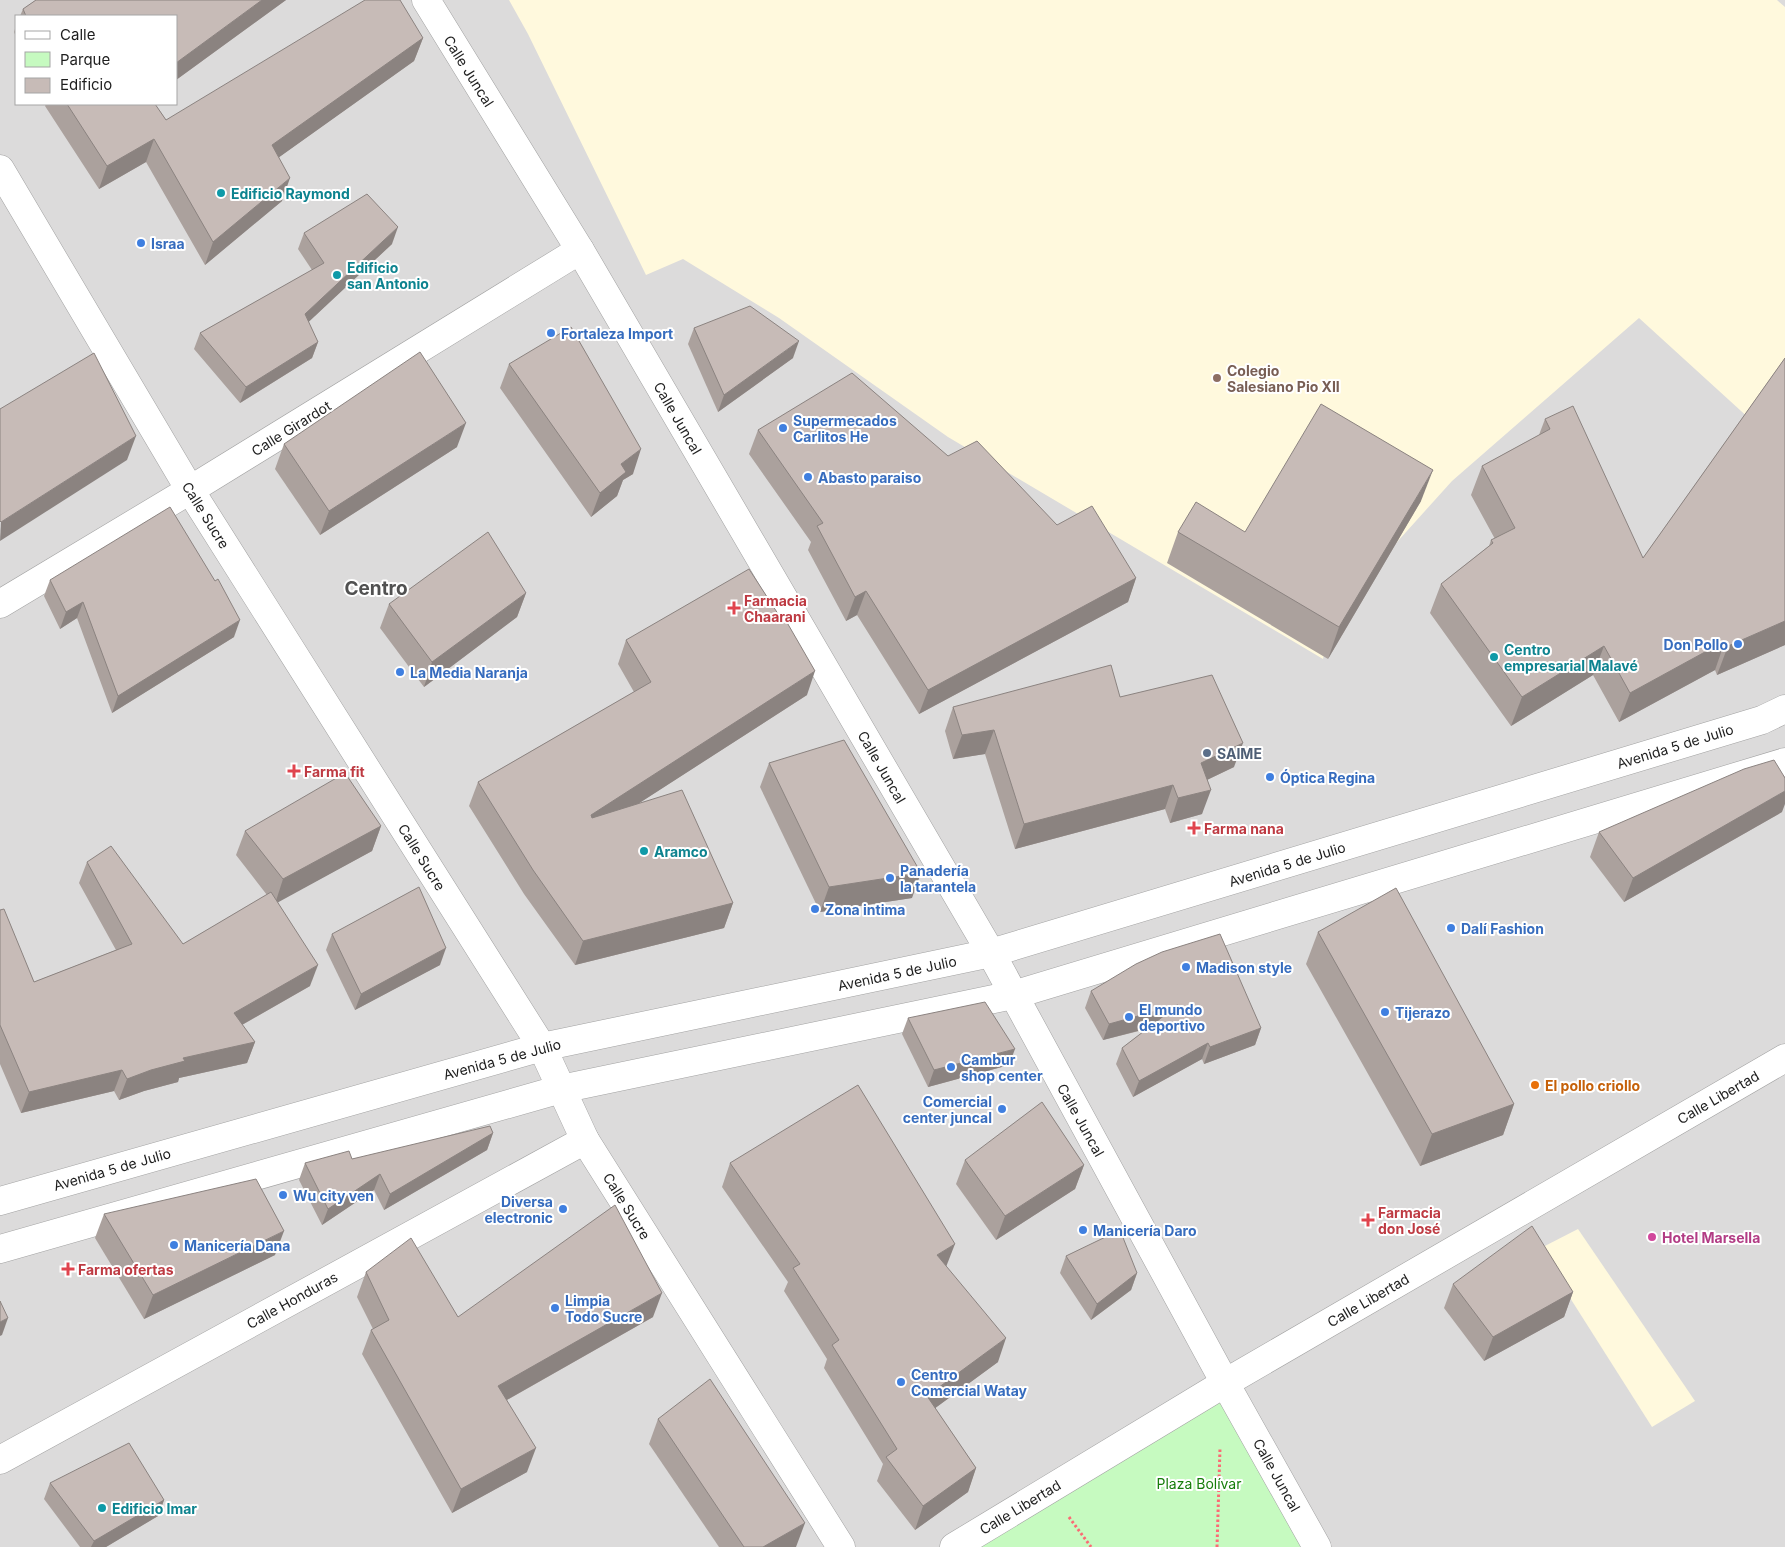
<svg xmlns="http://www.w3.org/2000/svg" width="1785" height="1547" viewBox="0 0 1785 1547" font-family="Inter,sans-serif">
  <rect width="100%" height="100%" fill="#efe9e4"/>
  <path fill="#dcdbdb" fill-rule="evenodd" d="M 0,0 L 1785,0 L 1785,1547 L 0,1547 ZM 16,16 L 176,16 L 176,104 L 16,104 Z"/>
  <g fill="#fff9dd">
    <path d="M 509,0 L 1777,0 L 1785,7 L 1785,451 L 1639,318 L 1452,481 L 1334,612 L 1323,659 L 948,437 L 779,318 L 683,259 L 646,275 L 528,34 Z"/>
    <path d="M 1578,1229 L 1695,1401 L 1652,1427 L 1539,1249 Z"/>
  </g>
  <path fill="#c6fac0" d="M 1222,1393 L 1308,1547 L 970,1547 Z"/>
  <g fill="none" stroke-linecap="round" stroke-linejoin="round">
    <g stroke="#a2a2a2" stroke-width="29">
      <g id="minor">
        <path d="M 426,0 L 580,250 L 991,953 L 1225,1383 L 1317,1547"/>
        <path d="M 0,169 L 190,490 L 542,1047 L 585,1140 L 841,1547"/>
        <path d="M 0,604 L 190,490 L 580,250"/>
        <path d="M 0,1201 L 542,1047 L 991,953 L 1762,720 L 1785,709"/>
        <path d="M 0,1249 L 561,1089 L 1013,995 L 1785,762"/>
        <path d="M 0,1460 L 585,1140"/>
        <path d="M 954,1547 L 1225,1383 L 1785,1058"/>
      </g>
    </g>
    <g stroke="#fb6a74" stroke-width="3" stroke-dasharray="2.5 2.5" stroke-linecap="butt">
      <path d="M 1069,1517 L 1091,1547"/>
      <path d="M 1217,1547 L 1220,1448"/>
    </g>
    <use href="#minor" stroke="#fff" stroke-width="28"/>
  </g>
  <g fill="#aba19d">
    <path d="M 36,0 L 286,0 L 176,80 L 176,16 L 20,16 L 23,9 Z"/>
    <path d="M 16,26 L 16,37 L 14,32 Z"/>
    <path d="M 423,38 L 414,61 L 279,157 L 282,201 L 205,265 L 146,162 L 99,189 L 45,106 L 46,104 L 155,104 L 166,120 Z"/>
    <path d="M 304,233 L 392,244 L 308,322 L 318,342 L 312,358 L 240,403 L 194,349 L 200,333 L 312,270 L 298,249 Z"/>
    <path d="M 694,328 L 793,358 L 718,412 L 688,344 Z"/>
    <path d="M 1785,358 L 1785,645 L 1717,675 L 1715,670 L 1619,722 L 1593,675 L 1511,726 L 1430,613 L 1441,584 L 1489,546 L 1491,540 L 1495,539 L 1471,495 L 1482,466 L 1539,435 L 1545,419 L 1643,558 Z"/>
    <path d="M 509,364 L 633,474 L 623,480 L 617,496 L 591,517 L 500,388 Z"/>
    <path d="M 758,430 L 948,456 L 1057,525 L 1136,578 L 1128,602 L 919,714 L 857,615 L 846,621 L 808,550 L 811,542 L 749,454 Z"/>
    <path d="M 284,444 L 457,447 L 320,535 L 275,469 Z"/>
    <path d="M 1421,501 L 1328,659 L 1167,563 L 1178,532 L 1245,532 Z"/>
    <path d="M 50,580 L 234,637 L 112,713 L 77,618 L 60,629 L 44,596 Z"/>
    <path d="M 526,593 L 517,617 L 424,687 L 380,628 L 389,604 Z"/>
    <path d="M 626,640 L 807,695 L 636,805 L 733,903 L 724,928 L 575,965 L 524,894 L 469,806 L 478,782 L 634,692 L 618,664 Z"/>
    <path d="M 1120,697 L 1234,767 L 1207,780 L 1202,814 L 1170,823 L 1165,809 L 1015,849 L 985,754 L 953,759 L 945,731 L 953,707 Z"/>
    <path d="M 769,763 L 912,898 L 820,912 L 760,787 Z"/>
    <path d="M 1782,812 L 1624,902 L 1590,857 L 1599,832 Z"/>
    <path d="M 381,826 L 372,851 L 277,902 L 310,986 L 242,1025 L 255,1042 L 247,1063 L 179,1078 L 178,1082 L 144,1091 L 119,1100 L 114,1091 L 21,1113 L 0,1064 L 0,910 L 34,982 L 116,950 L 79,883 L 87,862 L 183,944 L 267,895 L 236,855 L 245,831 Z"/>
    <path d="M 1318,932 L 1514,1104 L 1503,1135 L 1420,1166 L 1306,964 Z"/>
    <path d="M 332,934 L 440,965 L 355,1010 L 326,950 Z"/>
    <path d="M 1091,991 L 1261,1028 L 1255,1045 L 1204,1064 L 1202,1059 L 1133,1097 L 1116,1064 L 1122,1048 L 1147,1029 L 1103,1040 L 1085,1008 Z"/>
    <path d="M 908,1018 L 1009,1065 L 928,1087 L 902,1034 Z"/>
    <path d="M 493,1133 L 487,1150 L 384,1210 L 374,1190 L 322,1225 L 299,1180 L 305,1163 L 352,1159 Z"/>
    <path d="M 965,1160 L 1084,1165 L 1075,1189 L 996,1240 L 956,1184 Z"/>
    <path d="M 730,1163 L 946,1266 L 998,1362 L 935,1408 L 976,1468 L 968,1492 L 915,1530 L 877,1481 L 883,1464 L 824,1368 L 827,1359 L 784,1291 L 788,1282 L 722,1187 Z"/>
    <path d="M 104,1214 L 275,1255 L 144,1319 L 95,1238 Z"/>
    <path d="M 1066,1256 L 1137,1273 L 1131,1290 L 1091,1320 L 1060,1273 Z"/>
    <path d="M 366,1272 L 458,1317 L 653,1317 L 507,1400 L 527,1472 L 452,1513 L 362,1354 L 371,1330 L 373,1329 L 357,1297 Z"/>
    <path d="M 1453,1284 L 1573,1292 L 1564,1317 L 1484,1361 L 1444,1308 Z"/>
    <path d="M 658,1419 L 796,1547 L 719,1547 L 649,1444 Z"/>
    <path d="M 50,1483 L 164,1500 L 158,1516 L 106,1547 L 80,1547 L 44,1499 Z"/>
  </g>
  <g fill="#8b8380">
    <path d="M 262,0 L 286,0 L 176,80 L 176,63 Z"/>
    <path d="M 423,38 L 414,61 L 264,168 L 272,145 Z"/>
    <path d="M 154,139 L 146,162 L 99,189 L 107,166 Z"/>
    <path d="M 290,178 L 282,201 L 205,265 L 213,242 Z"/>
    <path d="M 398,227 L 392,244 L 299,331 L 305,314 Z"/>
    <path d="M 799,341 L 793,358 L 718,412 L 724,395 Z"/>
    <path d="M 318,342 L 312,358 L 240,403 L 246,387 Z"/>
    <path d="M 466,423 L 457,447 L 320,535 L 329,511 Z"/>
    <path d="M 136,436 L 127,460 L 0,541 L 1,522 Z"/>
    <path d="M 641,449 L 633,474 L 623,480 L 617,496 L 591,517 L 600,493 L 621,464 Z"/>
    <path d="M 1433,470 L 1421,501 L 1328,659 L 1339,627 Z"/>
    <path d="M 1136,578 L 1128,602 L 919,714 L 928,690 Z"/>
    <path d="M 866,591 L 857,615 L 846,621 L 855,597 Z"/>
    <path d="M 526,593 L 517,617 L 424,687 L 432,662 Z"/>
    <path d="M 83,602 L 77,618 L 60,629 L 66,612 Z"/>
    <path d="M 240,620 L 234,637 L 112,713 L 118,696 Z"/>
    <path d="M 1785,621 L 1785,645 L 1717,675 L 1728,646 Z"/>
    <path d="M 1725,641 L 1715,670 L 1619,722 L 1630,693 Z"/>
    <path d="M 1604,646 L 1593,675 L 1511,726 L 1522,697 Z"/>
    <path d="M 815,671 L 807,695 L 582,840 L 591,815 Z"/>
    <path d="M 994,730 L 985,754 L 953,759 L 962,735 Z"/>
    <path d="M 1243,743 L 1234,767 L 1192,787 L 1201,763 Z"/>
    <path d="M 1173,785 L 1165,809 L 1015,849 L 1024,824 Z"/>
    <path d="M 1211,790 L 1202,814 L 1170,823 L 1178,798 Z"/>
    <path d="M 1785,791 L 1785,804 L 1782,812 L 1624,902 L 1633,878 Z"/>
    <path d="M 381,826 L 372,851 L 275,904 L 283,879 Z"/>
    <path d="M 921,873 L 912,898 L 820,912 L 829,887 Z"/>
    <path d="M 733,903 L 724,928 L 575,965 L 583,941 Z"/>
    <path d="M 446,948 L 440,965 L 355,1010 L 361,994 Z"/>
    <path d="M 318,965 L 310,986 L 226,1034 L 234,1013 Z"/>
    <path d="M 1178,1005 L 1172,1022 L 1103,1040 L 1109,1024 Z"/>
    <path d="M 1261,1028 L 1255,1045 L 1204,1064 L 1210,1047 Z"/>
    <path d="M 255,1042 L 247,1063 L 179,1078 L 178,1082 L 144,1091 L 119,1100 L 127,1079 L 183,1058 Z"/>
    <path d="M 1208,1043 L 1202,1059 L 1133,1097 L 1139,1081 Z"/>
    <path d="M 1015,1049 L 1009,1065 L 928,1087 L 934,1070 Z"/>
    <path d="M 122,1070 L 114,1091 L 21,1113 L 29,1092 Z"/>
    <path d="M 1514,1104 L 1503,1135 L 1420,1166 L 1432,1134 Z"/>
    <path d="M 493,1133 L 487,1150 L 384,1210 L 390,1194 Z"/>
    <path d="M 1084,1165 L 1075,1189 L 996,1240 L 1005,1216 Z"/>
    <path d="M 380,1174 L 374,1190 L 322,1225 L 328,1209 Z"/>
    <path d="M 284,1231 L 275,1255 L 144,1319 L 153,1295 Z"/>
    <path d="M 955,1244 L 946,1267 L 937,1255 Z"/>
    <path d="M 1137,1273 L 1131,1290 L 1091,1320 L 1097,1304 Z"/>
    <path d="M 1573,1292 L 1564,1317 L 1484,1361 L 1493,1337 Z"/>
    <path d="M 662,1293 L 653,1317 L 489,1410 L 498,1386 Z"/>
    <path d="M 8,1318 L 2,1335 L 0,1336 L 0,1322 Z"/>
    <path d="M 1006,1338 L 998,1362 L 919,1420 L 927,1396 Z"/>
    <path d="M 536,1448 L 527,1472 L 452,1513 L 461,1489 Z"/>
    <path d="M 976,1468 L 968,1492 L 915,1530 L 923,1506 Z"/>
    <path d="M 164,1500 L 158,1516 L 106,1547 L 91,1547 L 94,1541 Z"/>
    <path d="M 805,1523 L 796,1547 L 763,1547 Z"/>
  </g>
  <g fill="#c7bbb7" stroke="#8b8380">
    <path d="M 36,0 L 262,0 L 176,63 L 176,16 L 26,16 L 23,9 Z"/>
    <path d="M 365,0 L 400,0 L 423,38 L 272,145 L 290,178 L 213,242 L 154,139 L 107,166 L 67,104 L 155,104 L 166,120 Z"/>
    <path d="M 367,194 L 398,227 L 305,314 L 318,342 L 246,387 L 200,333 L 324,263 L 304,233 Z"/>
    <path d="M 750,306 L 799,341 L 724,395 L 694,328 Z"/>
    <path d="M 571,327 L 641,449 L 621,464 L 626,472 L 600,493 L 509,364 Z"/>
    <path d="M 420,352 L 466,423 L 329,511 L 284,444 Z"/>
    <path d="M 94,353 L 136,436 L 1,522 L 0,521 L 0,409 Z"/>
    <path d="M 1785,358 L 1785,621 L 1728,646 L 1725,641 L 1630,693 L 1604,646 L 1522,697 L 1441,584 L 1493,543 L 1491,540 L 1515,528 L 1482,466 L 1550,429 L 1545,419 L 1573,406 L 1643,558 Z"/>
    <path d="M 852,373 L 948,456 L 977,441 L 1057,525 L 1092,506 L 1136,578 L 928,690 L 866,591 L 855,597 L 817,526 L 823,523 L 758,430 Z"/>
    <path d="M 1321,404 L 1433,470 L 1339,627 L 1178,532 L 1196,502 L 1245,532 Z"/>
    <path d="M 170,507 L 215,581 L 218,579 L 240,620 L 118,696 L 83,602 L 66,612 L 50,580 Z"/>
    <path d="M 488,532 L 526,593 L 432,662 L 389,604 Z"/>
    <path d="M 749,569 L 782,620 L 785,619 L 815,671 L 591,815 L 592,818 L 682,790 L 733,903 L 583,941 L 533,870 L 478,782 L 651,682 L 626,640 Z"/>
    <path d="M 1111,665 L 1120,697 L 1212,675 L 1243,743 L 1201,763 L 1211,790 L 1178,798 L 1173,785 L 1024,824 L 994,730 L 962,735 L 953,707 Z"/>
    <path d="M 844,740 L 921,873 L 829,887 L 769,763 Z"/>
    <path d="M 1774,760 L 1785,778 L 1785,791 L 1633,878 L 1599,832 L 1744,769 Z"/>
    <path d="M 345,773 L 381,826 L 283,879 L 245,831 Z"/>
    <path d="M 111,846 L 183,944 L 271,892 L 318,965 L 234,1013 L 255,1042 L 183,1058 L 185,1061 L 151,1070 L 127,1079 L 122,1070 L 29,1092 L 0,1025 L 0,910 L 4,909 L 34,982 L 132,944 L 87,862 Z"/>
    <path d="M 419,887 L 446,948 L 361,994 L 332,934 Z"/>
    <path d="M 1396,888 L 1514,1104 L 1432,1134 L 1318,932 Z"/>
    <path d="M 1220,934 L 1261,1028 L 1210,1047 L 1208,1043 L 1139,1081 L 1122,1048 L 1178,1005 L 1109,1024 L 1091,991 L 1136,964 L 1162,952 Z"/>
    <path d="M 985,1002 L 1015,1049 L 934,1070 L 908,1018 Z"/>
    <path d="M 858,1085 L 955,1244 L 937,1255 L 1006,1338 L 927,1396 L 976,1468 L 923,1506 L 886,1457 L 897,1449 L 832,1345 L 839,1340 L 793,1268 L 800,1264 L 730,1163 Z"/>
    <path d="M 1042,1102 L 1084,1165 L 1005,1216 L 965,1160 Z"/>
    <path d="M 490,1126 L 493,1133 L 390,1194 L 380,1174 L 328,1209 L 305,1163 L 349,1151 L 352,1159 Z"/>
    <path d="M 256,1179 L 284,1231 L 153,1295 L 104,1214 Z"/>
    <path d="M 615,1205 L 662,1293 L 498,1386 L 536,1448 L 461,1489 L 371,1330 L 389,1320 L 366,1272 L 411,1238 L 458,1317 Z"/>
    <path d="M 1532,1226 L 1573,1292 L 1493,1337 L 1453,1284 Z"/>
    <path d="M 1120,1230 L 1137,1273 L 1097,1304 L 1066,1256 Z"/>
    <path d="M 0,1301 L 8,1318 L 0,1322 Z"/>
    <path d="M 710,1379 L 805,1523 L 763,1547 L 744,1547 L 658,1419 Z"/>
    <path d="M 129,1443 L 164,1500 L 94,1541 L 50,1483 Z"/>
  </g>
  <g fill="#0f9aa8" stroke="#fff" stroke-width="2">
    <circle cx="221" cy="193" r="5"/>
    <circle cx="337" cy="275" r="5"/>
    <circle cx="1494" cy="657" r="5"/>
    <circle cx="644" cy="851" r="5"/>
    <circle cx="102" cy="1508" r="5"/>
  </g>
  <g fill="#3f7fe0" stroke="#fff" stroke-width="2">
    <circle cx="141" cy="243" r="5"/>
    <circle cx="551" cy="333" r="5"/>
    <circle cx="783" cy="428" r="5"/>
    <circle cx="808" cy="477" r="5"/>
    <circle cx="1738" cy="644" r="5"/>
    <circle cx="400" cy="672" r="5"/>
    <circle cx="1270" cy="777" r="5"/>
    <circle cx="890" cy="878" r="5"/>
    <circle cx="815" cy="909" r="5"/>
    <circle cx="1451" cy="928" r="5"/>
    <circle cx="1186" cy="967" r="5"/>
    <circle cx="1385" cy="1012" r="5"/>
    <circle cx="1129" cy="1017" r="5"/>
    <circle cx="951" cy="1067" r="5"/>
    <circle cx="1002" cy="1109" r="5"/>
    <circle cx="283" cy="1195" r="5"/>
    <circle cx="563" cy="1209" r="5"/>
    <circle cx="1083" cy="1230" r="5"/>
    <circle cx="174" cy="1245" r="5"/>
    <circle cx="555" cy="1308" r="5"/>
    <circle cx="901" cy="1382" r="5"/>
  </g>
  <circle fill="#8d6e63" stroke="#fff" stroke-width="2" cx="1217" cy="378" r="5"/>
  <g fill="#e0444e" stroke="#fff" stroke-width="2">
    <path d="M731.5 600.5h5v5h5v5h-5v5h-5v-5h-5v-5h5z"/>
    <path d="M291.5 763.5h5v5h5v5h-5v5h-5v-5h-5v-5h5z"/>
    <path d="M1191.5 820.5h5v5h5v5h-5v5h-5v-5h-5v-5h5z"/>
    <path d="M1365.5 1212.5h5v5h5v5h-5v5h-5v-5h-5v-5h5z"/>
    <path d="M65.5 1261.5h5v5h5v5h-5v5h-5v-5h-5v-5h5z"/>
  </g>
  <circle fill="#5c6f8a" stroke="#fff" stroke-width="2" cx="1207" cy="753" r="5"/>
  <circle fill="#e8710a" stroke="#fff" stroke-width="2" cx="1535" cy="1085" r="5"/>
  <circle fill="#d1479c" stroke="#fff" stroke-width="2" cx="1652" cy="1237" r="5"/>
  <g text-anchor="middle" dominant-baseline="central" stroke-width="4" stroke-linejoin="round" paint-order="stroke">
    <g font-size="14" fill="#1e1e1e" stroke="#fff">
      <text transform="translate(469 71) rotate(58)">Calle Juncal</text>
      <text transform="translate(678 418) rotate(60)">Calle Juncal</text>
      <text transform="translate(291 428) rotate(-32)">Calle Girardot</text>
      <text transform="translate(206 515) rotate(58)">Calle Sucre</text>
      <text transform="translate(1675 746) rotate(-17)">Avenida 5 de Julio</text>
      <text transform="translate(882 767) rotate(60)">Calle Juncal</text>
      <text transform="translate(422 857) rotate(58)">Calle Sucre</text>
      <text transform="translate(1287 864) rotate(-17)">Avenida 5 de Julio</text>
      <text transform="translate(897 973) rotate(-12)">Avenida 5 de Julio</text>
      <text transform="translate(502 1059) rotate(-15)">Avenida 5 de Julio</text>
      <text transform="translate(1718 1097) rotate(-30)">Calle Libertad</text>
      <text transform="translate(1081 1120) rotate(61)">Calle Juncal</text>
      <text transform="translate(112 1169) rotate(-16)">Avenida 5 de Julio</text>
      <text transform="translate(627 1206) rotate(58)">Calle Sucre</text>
      <text transform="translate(292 1300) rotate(-29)">Calle Honduras</text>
      <text transform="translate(1368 1300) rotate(-30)">Calle Libertad</text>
      <text transform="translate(1277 1475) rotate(61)">Calle Juncal</text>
      <text transform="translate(1020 1507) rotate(-31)">Calle Libertad</text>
    </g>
    <g font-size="14" font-weight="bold" fill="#0d838f" stroke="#fff" text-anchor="start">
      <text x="231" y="193">Edificio Raymond</text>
      <text x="347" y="267">Edificio<tspan x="347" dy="16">san Antonio</tspan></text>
      <text x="1504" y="649">Centro<tspan x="1504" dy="16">empresarial Malavé</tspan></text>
      <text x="654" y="851">Aramco</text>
      <text x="112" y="1508">Edificio Imar</text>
    </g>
    <g font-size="14" font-weight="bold" fill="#366cbe" stroke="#fff" text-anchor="start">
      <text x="151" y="243">Israa</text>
      <text x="561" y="333">Fortaleza Import</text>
      <text x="793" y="420">Supermecados<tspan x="793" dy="16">Carlitos He</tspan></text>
      <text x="818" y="477">Abasto paraiso</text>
      <text x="1728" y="644" text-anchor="end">Don Pollo</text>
      <text x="410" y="672">La Media Naranja</text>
      <text x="1280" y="777">Óptica Regina</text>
      <text x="900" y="870">Panadería<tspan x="900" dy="16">la tarantela</tspan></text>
      <text x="825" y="909">Zona intima</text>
      <text x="1461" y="928">Dalí Fashion</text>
      <text x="1196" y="967">Madison style</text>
      <text x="1139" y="1009">El mundo<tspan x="1139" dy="16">deportivo</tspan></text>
      <text x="1395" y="1012">Tijerazo</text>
      <text x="961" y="1059">Cambur<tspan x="961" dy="16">shop center</tspan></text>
      <text x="992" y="1101" text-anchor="end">Comercial<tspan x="992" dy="16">center juncal</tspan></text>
      <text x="293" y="1195">Wu city ven</text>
      <text x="553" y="1201" text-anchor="end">Diversa<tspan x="553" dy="16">electronic</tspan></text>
      <text x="1093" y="1230">Manicería Daro</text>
      <text x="184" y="1245">Manicería Dana</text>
      <text x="565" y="1300">Limpia<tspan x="565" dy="16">Todo Sucre</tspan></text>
      <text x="911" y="1374">Centro<tspan x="911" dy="16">Comercial Watay</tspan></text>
    </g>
    <g font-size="14" font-weight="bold" fill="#785e54" stroke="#fff" text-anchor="start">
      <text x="1227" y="370">Colegio<tspan x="1227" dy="16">Salesiano Pio XII</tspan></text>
    </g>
    <g font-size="14" font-weight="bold" fill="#be3a42" stroke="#fff" text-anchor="start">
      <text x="744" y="600">Farmacia<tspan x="744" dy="16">Chaarani</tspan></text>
      <text x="304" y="771">Farma fit</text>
      <text x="1204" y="828">Farma nana</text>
      <text x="1378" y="1212">Farmacia<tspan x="1378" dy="16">don José</tspan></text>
      <text x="78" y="1269">Farma ofertas</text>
    </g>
    <g font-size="14" font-weight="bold" fill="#4e5e75" stroke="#fff" text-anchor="start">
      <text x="1217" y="753">SAIME</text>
    </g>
    <g font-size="14" font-weight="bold" fill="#c56008" stroke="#fff" text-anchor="start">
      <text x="1545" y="1085">El pollo criollo</text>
    </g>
    <g font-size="14" font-weight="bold" fill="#b23c85" stroke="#fff" text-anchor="start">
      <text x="1662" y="1237">Hotel Marsella</text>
    </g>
    <g font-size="14" fill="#167d0b" stroke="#fff">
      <text x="1199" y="1483">Plaza Bolívar</text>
    </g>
    <g font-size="19" font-weight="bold" fill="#515151" stroke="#fff">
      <text x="376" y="588">Centro</text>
    </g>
  </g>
  <rect x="15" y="15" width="162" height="90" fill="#ffffff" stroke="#a5a5a5"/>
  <rect x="25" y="31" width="25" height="8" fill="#ffffff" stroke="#a5a5a5"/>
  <text x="60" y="40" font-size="15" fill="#1e1e1e">Calle</text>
  <rect x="25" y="52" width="25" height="15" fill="#c6fac0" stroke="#a5a5a5"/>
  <text x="60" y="65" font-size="15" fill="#1e1e1e">Parque</text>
  <rect x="25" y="78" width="25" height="15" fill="#c7bbb7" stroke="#a5a5a5"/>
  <text x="60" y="90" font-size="15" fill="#1e1e1e">Edificio</text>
</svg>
